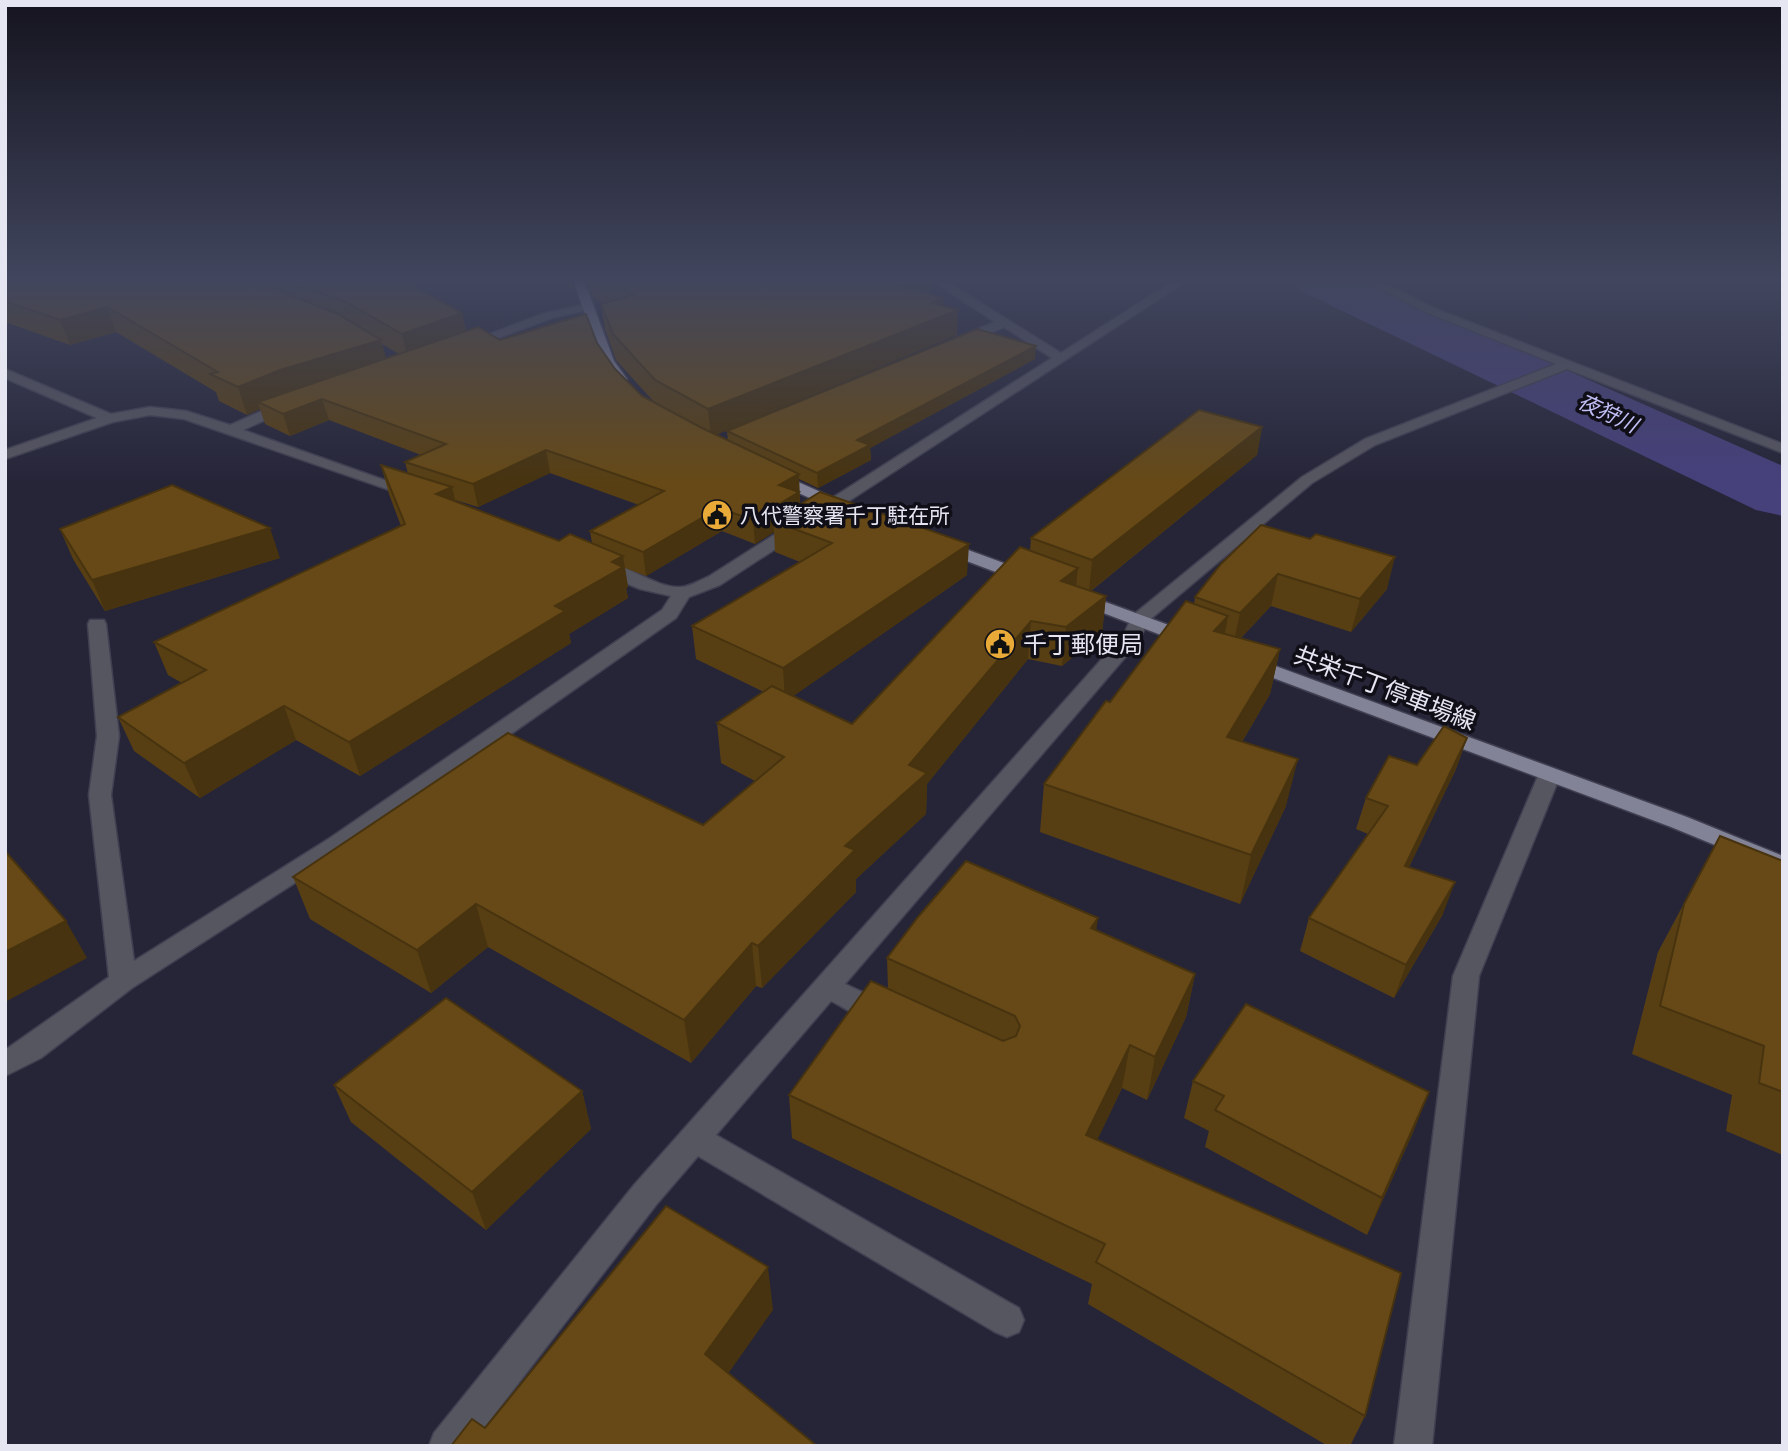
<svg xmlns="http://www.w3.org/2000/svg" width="1788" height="1451" viewBox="0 0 1788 1451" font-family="Arial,'Noto Sans JP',sans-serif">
  <rect width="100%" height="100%" fill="#262538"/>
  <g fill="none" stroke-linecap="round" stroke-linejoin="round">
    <path fill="#46407b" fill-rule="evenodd" d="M 1293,280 L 1363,280 L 1783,466 L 1783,516 L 1756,510 L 1301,291 Z"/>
    <g stroke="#414052" stroke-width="3">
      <g id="minor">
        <path d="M 931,280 L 944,280 L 1061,353 L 1175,280 L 1188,280 L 720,585 L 689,597 L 676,618 L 346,850 L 132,988 L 41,1058 L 5,1076 L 5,1050 L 109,977 L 89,795 L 97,736 L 88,624 L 90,620 L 104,620 L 106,624 L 119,736 L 111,795 L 134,961 L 330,838 L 662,610 L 671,596 L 640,589 L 594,570 L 591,566 L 594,562 C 618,556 653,589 681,587 C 689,587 700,580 708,577 L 1052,358 L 1004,327 L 962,345 L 954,345 L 954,339 L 995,322 Z"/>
        <path d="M 1363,280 L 1377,280 L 1436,309 L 1783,444 L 1783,453 L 1567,369 L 1375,445 L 1312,483 L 1147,622 L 1140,640 L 845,984 L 891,1005 L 895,1013 L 891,1021 C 871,1027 849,1010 831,1001 L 716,1135 L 1019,1308 L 1024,1320 L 1019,1332 L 1007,1337 L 995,1332 L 698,1156 L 656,1205 L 470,1446 L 429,1446 L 434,1433 L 634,1185 L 1124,634 L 1132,616 L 1302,477 L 1365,439 L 1556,364 L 1428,313 Z"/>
        <path d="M 588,304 L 592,305 L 592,309 L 552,318 L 471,348 L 461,345 L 545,313 Z"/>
        <path d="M 5,369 L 111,414 L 150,407 L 186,411 L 230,425 L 282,402 L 292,402 L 292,408 L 243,430 L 421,493 L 419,496 L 407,496 L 184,419 L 150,415 L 113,422 L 5,459 L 5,450 L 97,418 L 5,378 Z"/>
        <path d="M 1549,769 L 1557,771 L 1560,776 L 1479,976 L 1432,1446 L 1394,1446 L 1453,976 L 1538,776 L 1541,771 Z"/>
      </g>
    </g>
    <g stroke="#414052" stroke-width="3">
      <g id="major">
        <path d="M 573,280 L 584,280 L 614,361 L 627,379 L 625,382 L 615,382 L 602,361 Z"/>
        <path d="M 776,472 L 845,503 L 847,506 L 845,509 L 833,509 L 771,480 L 771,474 Z"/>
        <path d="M 941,540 L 1031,573 L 1034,577 L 1031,581 L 1019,581 L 935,549 L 933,545 L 935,541 Z"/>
        <path d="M 1078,592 L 1196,635 L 1199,639 L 1189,645 L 1182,643 L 1072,601 L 1069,597 L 1072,593 Z"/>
        <path d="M 1248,656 L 1687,817 L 1783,856 L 1783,873 L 1671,827 L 1241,666 L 1238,662 Z"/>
      </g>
    </g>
    <use href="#minor" fill="#565660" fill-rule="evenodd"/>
    <use href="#major" fill="#838397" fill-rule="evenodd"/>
  </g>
  <g fill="#583f13" fill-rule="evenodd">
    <path d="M 5,280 L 442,280 L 413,286 L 462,313 L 466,331 L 500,340 L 597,343 L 615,369 L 642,396 L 654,402 L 616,360 L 605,329 L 601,304 L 604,303 L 594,298 L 586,280 L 931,280 L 931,289 L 922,292 L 957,335 L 715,435 L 728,441 L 727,431 L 1035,359 L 870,448 L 871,460 L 818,488 L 799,479 L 800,505 L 967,575 L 793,696 L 852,724 L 1030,551 L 1031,538 L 1262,427 L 1257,455 L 1091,591 L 1106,596 L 1102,633 L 1062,666 L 1028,659 L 927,784 L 926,814 L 856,879 L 856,892 L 762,988 L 756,986 L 691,1063 L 488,947 L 431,993 L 310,919 L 293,877 L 703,825 L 755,781 L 721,763 L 717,723 L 764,692 L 696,659 L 692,626 L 800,562 L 775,552 L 774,532 L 755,544 L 722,531 L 646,576 L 625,568 L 628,587 L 626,588 L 628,598 L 569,634 L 571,643 L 360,776 L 296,740 L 200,798 L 134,751 L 118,717 L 182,683 L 168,675 L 154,642 L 401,526 L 389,494 L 381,465 L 408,474 L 405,462 L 421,455 L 329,420 L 290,436 L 265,424 L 260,409 L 247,415 L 219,401 L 216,392 L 116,332 L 70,345 L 5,322 ZM 382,344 L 399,354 L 386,358 ZM 550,473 L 639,505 L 590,531 L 592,543 L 559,541 L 456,502 L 455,500 L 478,507 Z"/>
    <path d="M 552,280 L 572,280 L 574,290 Z"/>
    <path d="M 60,529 L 280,558 L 105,611 L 73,559 Z"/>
    <path d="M 1221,564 L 1387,589 L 1351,632 L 1271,606 L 1241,638 L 1280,649 L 1270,694 L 1242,742 L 1286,806 L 1240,904 L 1040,832 L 1044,784 L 1110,702 L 1194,604 L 1195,597 Z"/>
    <path d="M 1467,738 L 1456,769 L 1409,867 L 1443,914 L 1394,998 L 1300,951 L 1309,918 L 1368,834 L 1356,829 L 1366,798 L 1417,765 Z"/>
    <path d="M 1720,836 L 1783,861 L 1783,1155 L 1726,1131 L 1732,1095 L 1632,1054 L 1658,952 Z"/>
    <path d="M 1096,931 L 1195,974 L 1186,1017 L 1147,1100 L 1122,1088 L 1097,1140 L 1365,1416 L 1350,1446 L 1328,1446 L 1088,1304 L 1092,1284 L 792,1138 L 789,1095 L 888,988 L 887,958 Z"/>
    <path d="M 1193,1081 L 1414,1130 L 1367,1235 L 1205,1147 L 1209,1131 L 1184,1118 Z"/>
    <path d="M 334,1085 L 582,1091 L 591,1129 L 486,1230 L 351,1122 Z"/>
  </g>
  <g fill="#47330f">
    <path d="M 385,280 L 442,280 L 388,292 Z"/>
    <path d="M 794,280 L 867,280 L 795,304 L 793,283 Z"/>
    <path d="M 882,280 L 931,280 L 931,289 L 882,304 Z"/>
    <path d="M 943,298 L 943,316 L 958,310 L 957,335 L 711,437 L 708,409 Z"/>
    <path d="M 107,307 L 116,332 L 70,345 L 60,320 Z"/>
    <path d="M 462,313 L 467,338 L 408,359 L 402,334 Z"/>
    <path d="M 381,340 L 388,366 L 258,402 L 260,409 L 247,415 L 238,387 L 280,370 Z"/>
    <path d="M 1036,346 L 1035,359 L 870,448 L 871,460 L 818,488 L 817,473 L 857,440 Z"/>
    <path d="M 322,399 L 329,420 L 290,436 L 283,414 Z"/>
    <path d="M 1262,427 L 1257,455 L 1089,592 L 1092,560 Z"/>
    <path d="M 546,450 L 550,473 L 478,507 L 473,484 Z"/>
    <path d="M 799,474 L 800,515 L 773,521 L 774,532 L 755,544 L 753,520 L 779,485 Z"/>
    <path d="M 452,487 L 459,516 L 436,494 Z"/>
    <path d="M 719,508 L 722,531 L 646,576 L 643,552 Z"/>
    <path d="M 270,528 L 280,558 L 105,611 L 92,580 Z"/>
    <path d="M 969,544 L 967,575 L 785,702 L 783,668 Z"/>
    <path d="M 623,556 L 628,587 L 626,588 L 628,598 L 569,634 L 571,643 L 360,776 L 349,742 L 555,606 L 612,562 Z"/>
    <path d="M 1395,557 L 1387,589 L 1351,632 L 1360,599 Z"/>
    <path d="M 1078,568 L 1074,605 L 1061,581 Z"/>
    <path d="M 1278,574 L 1271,606 L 1233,646 L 1240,613 Z"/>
    <path d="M 1106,596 L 1102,633 L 1062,666 L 1066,627 Z"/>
    <path d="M 1228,616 L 1220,661 L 1214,631 Z"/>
    <path d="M 1031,621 L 1028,659 L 927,784 L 926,814 L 856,879 L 856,892 L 762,988 L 758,946 L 845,846 L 909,765 Z"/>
    <path d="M 1280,649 L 1270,694 L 1217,784 L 1227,737 Z"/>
    <path d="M 284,706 L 296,740 L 200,798 L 184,763 Z"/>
    <path d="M 1467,738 L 1456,769 L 1394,898 L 1405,866 Z"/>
    <path d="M 1298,759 L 1286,806 L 1240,904 L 1251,855 Z"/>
    <path d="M 1455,882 L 1443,914 L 1394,998 L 1406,965 Z"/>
    <path d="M 476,904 L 488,947 L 431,993 L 417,950 Z"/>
    <path d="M 1098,918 L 1092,961 L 1091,928 Z"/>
    <path d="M 66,921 L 87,958 L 5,1002 L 5,952 Z"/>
    <path d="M 752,943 L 756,986 L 691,1063 L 684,1020 Z"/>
    <path d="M 1195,974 L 1186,1017 L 1147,1100 L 1155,1057 Z"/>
    <path d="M 1130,1045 L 1122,1088 L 1079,1178 L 1086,1135 Z"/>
    <path d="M 582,1091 L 591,1129 L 486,1230 L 472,1192 Z"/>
    <path d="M 1429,1092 L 1414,1130 L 1367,1235 L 1382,1198 Z"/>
    <path d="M 768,1267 L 773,1310 L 713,1395 L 705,1354 Z"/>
  </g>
  <g fill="#664916" stroke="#47330f" stroke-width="2">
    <path d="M 5,280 L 252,280 L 338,314 L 381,340 L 280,370 L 238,387 L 210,374 L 218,372 L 107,307 L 60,320 L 5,301 Z"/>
    <path d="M 284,280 L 402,280 L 462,313 L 402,334 L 344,301 Z"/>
    <path d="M 602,280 L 794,280 L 793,283 L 806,287 L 825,280 L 882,280 L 943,298 L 932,303 L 958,310 L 708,409 L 655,380 L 613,334 L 601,304 L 636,294 Z"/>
    <path d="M 586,314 L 597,343 L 615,369 L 642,396 L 702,428 L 799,474 L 779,485 L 799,492 L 753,520 L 719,508 L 643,552 L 590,531 L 664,491 L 546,450 L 473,484 L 405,462 L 446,444 L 322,399 L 283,414 L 258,402 L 478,327 L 500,340 Z"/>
    <path d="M 977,329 L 1036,346 L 857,440 L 870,445 L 817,473 L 727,431 Z"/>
    <path d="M 1199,410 L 1262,427 L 1092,560 L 1031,538 Z"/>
    <path d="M 381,465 L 452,487 L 436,494 L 559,541 L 570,534 L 623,556 L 612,562 L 623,567 L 555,606 L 565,611 L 349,742 L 284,706 L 184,763 L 118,717 L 206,670 L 154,642 L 405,524 Z"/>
    <path d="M 172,485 L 270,528 L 92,580 L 60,529 Z"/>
    <path d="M 820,492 L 969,544 L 783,668 L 692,626 L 832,543 L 773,521 Z"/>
    <path d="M 1261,525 L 1310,539 L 1316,534 L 1395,557 L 1360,599 L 1278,574 L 1240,613 L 1195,597 L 1221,564 Z"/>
    <path d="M 1020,547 L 1078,568 L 1061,581 L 1106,596 L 1066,627 L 1031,621 L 909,765 L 927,773 L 845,846 L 855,850 L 758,946 L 752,943 L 684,1020 L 476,904 L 417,950 L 293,877 L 508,733 L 703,825 L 784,757 L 717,723 L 772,686 L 852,724 Z"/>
    <path d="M 1186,601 L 1228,616 L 1214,631 L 1280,649 L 1227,737 L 1298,759 L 1251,855 L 1044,784 L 1106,701 L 1110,702 Z"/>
    <path d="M 1444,726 L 1467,738 L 1405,866 L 1455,882 L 1406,965 L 1309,918 L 1388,806 L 1366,798 L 1389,756 L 1417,765 Z"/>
    <path d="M 1720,836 L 1783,861 L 1783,1092 L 1759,1083 L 1764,1046 L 1660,1006 L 1684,904 Z"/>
    <path d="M 5,851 L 66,921 L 5,952 Z"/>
    <path d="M 966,861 L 1098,918 L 1091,928 L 1195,974 L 1155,1057 L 1130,1045 L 1086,1135 L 1401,1273 L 1365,1416 L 1096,1262 L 1105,1244 L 789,1095 L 871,981 L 1003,1041 L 1016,1036 L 1020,1026 L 1015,1016 L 887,958 L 918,917 Z"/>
    <path d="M 446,998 L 582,1091 L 472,1192 L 334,1085 Z"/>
    <path d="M 1246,1004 L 1429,1092 L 1382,1198 L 1215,1110 L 1224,1096 L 1193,1081 Z"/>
    <path d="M 666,1206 L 768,1267 L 705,1354 L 817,1446 L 451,1446 L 472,1419 L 485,1428 Z"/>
  </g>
  <linearGradient id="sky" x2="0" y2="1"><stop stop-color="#15141f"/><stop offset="0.58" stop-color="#41465e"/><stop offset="1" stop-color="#41465e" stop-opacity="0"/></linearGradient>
  <rect width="1788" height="483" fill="url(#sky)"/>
  <defs>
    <g id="civic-disc" transform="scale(1.575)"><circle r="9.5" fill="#e9aa38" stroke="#100f18"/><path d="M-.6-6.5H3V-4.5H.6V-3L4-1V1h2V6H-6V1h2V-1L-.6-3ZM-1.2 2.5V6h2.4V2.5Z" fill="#111"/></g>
  </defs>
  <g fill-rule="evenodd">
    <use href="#civic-disc" x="717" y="515"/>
    <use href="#civic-disc" x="1000" y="644"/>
  </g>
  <g text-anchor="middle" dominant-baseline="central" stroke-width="7" stroke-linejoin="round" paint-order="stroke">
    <g font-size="21" font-style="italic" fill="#c1bff5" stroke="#100f18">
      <text transform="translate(1608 413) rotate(25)">夜狩川</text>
    </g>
    <g font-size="21" fill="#e6e6f3" stroke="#100f18" text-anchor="start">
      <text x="740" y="515">八代警察署千丁駐在所</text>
    </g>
    <g font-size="24" fill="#e6e6f3" stroke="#100f18" text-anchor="start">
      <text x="1023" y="644">千丁郵便局</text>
    </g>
    <g font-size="24" fill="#e6e6f3" stroke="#100f18">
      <text transform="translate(1385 688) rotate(21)">共栄千丁停車場線</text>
    </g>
  </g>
  <rect width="1788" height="1451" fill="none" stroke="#e6e6f3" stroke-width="14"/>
</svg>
